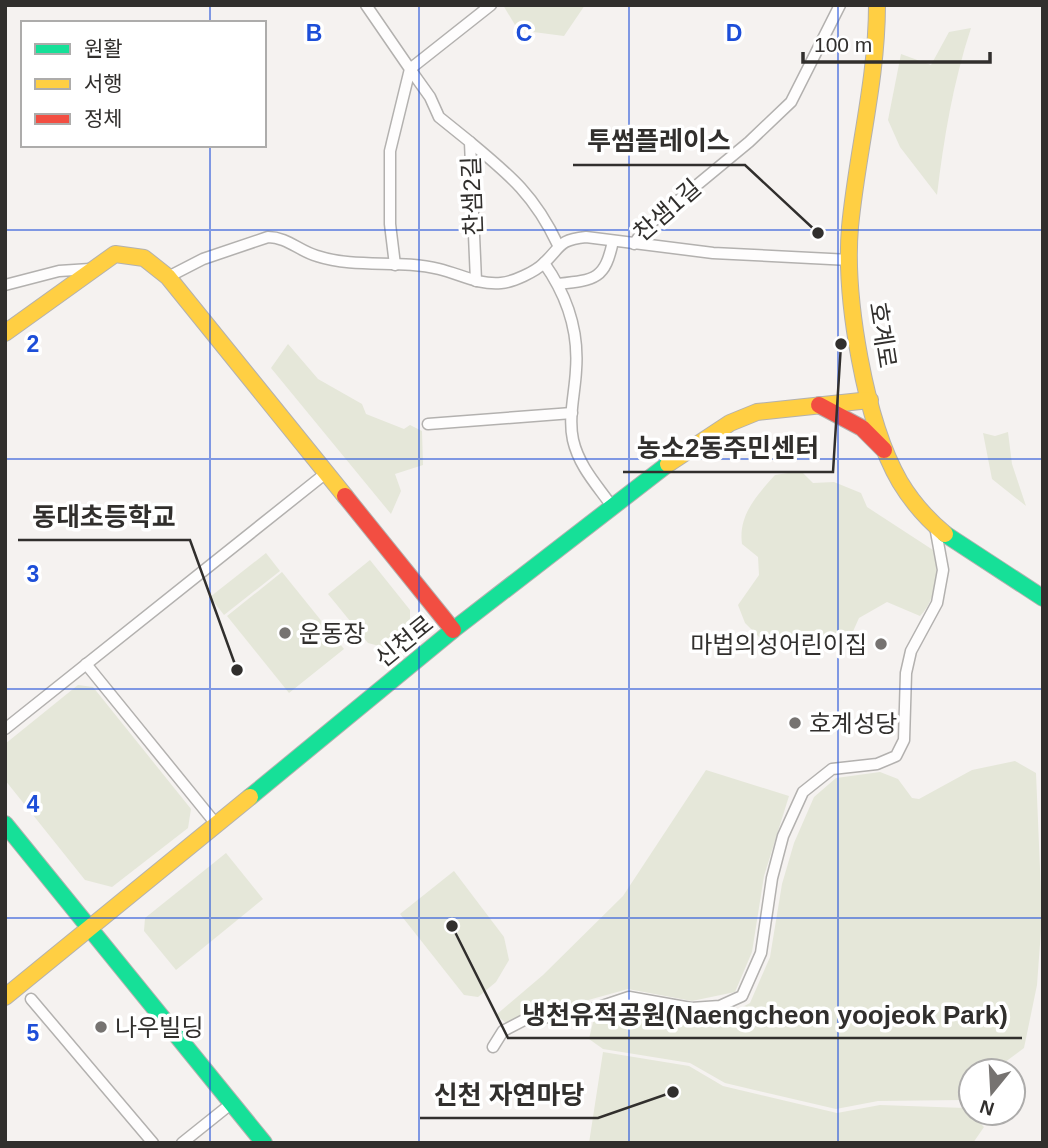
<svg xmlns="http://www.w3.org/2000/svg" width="1048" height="1148" viewBox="0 0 1048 1148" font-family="Helvetica,'Noto Sans KR',sans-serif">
  <rect width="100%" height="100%" fill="#f5f2f0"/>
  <g fill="#e5e7d9">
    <path d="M 503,5 L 585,5 L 564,36 L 518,30 Z"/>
    <path d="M 971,28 C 953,83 944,137 937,195 L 900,147 L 888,120 L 901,54 L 931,65 L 949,32 Z"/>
    <path d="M 288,344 L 318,379 L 362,404 L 366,414 L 404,429 L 410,425 L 422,431 L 423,465 L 395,474 L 401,491 L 391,514 L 271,368 Z"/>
    <path d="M 1008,432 L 1012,464 L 1026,506 L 992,479 L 983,433 L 995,436 Z"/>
    <path d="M 801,471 L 813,483 L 834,482 L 861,493 L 867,507 L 933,550 C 941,569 935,602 920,616 L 887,602 L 859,618 L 846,647 L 827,635 L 794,645 L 769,637 L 761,639 L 745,623 L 738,605 L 759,575 L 758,557 L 742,544 C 738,515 757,495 775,475 Z"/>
    <path d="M 266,553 L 280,571 L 224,615 L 210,597 Z"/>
    <path d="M 370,560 L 410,610 L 410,637 L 394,650 L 368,643 L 328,594 Z"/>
    <path d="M 282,572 L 344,649 L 289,693 L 227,616 Z"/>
    <path d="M 78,685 L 93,687 L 191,809 L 188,828 L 112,887 L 85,880 L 5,780 L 5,744 Z"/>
    <path d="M 1015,761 L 1036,773 L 1042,917 L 1037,985 L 1024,1048 L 993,1071 L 971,1071 L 971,1091 L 964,1100 L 878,1101 L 836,1109 L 725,1083 L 690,1063 L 603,1049 L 589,1039 L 593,1022 L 630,1010 L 688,1018 L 727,1015 L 750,1003 L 770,957 L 782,884 L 794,843 L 814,797 L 836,778 L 880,772 L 898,779 L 912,798 L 919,799 L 972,770 Z"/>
    <path d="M 706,770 L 789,796 L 764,876 L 752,952 L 735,992 L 692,1001 L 628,989 L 574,1004 L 526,1012 L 506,1023 L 496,1015 L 543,975 L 623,896 Z"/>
    <path d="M 226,853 L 263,899 L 176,970 L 144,931 L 145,918 Z"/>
    <path d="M 454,871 L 504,937 L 509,960 L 496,982 L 478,997 L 464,995 L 400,914 Z"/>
    <path d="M 603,1052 L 689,1066 L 723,1086 L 837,1113 L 880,1105 L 965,1108 L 984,1127 L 973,1143 L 589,1143 Z"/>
  </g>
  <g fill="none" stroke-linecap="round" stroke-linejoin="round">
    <g stroke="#b3b1af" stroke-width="13">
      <g id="street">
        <path d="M 366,5 L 410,69 L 390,151 L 390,224 L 395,265"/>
        <path d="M 470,142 C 511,176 535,196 558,245"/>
        <path d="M 634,244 L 645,228 L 749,142 L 791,102 L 840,5"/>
        <path d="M 544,263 C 566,294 579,331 576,370 C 575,393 568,417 573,440 C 579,466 596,484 611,505"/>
        <path d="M 168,277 L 203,259 L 268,237 C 287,237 299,251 317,256 C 357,269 399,259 439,269 C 460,274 478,285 501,283 C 513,282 535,272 544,263 C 562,246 558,240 586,237 L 713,253 L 850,260"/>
        <path d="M 476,281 L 470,142 L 439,117 L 430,97 L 410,69 L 491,5"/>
        <path d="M 558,284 C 596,280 605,279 613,241"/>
        <path d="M 5,285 L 59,271 L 90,269"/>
        <path d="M 428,424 L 572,413"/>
        <path d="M 86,664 L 216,824"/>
        <path d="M 5,729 L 326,473"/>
        <path d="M 31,999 L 153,1143"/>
        <path d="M 493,1047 L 503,1031 L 526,1019 L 575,1015 L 629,997 L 691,1008 L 720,1006 L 742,996 L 761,953 L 772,878 L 783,836 L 803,792 L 832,769 L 877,764 L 896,756 L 904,740 L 906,673 L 911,651 L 937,603 L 943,570 L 935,526"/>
        <path d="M 182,1143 L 232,1103"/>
      </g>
    </g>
    <g stroke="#b3b1af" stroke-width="18">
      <g id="fast">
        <path d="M 945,534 L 1043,598"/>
        <path d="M 250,797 L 453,630 L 668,464"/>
        <path d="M 5,824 L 264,1143"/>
      </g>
    </g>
    <g stroke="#b3b1af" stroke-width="18">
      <g id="slow">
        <path d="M 877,5 C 877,80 857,153 850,227 C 844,297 865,422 900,482 C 912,502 927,519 945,534"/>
        <path d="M 5,333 L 115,254 L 144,258 L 168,277 L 345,496"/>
        <path d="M 668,464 L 730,423 L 757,412 L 870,400"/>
        <path d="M 5,997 L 250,797"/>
      </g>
    </g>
    <g stroke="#b3b1af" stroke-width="18">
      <g id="jam">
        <path d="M 819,405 L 862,428 L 884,450"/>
        <path d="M 345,496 L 453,630"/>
      </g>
    </g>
    <use href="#street" stroke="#fefdfd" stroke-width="10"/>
    <use href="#fast" stroke="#16e098" stroke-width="16"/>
    <use href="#slow" stroke="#ffcf43" stroke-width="16"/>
    <use href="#jam" stroke="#f24e42" stroke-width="16"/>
  </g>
  <path fill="none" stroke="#1d4ed8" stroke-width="2" stroke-opacity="0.55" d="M 210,5 L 210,23M 419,5 L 419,1143M 629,5 L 629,1143M 838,5 L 838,1143M 210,145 L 210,1143M 5,230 L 1043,230M 5,459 L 1043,459M 5,689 L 1043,689M 5,918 L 1043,918"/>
  <g fill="#767371" stroke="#fff" stroke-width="2.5">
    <circle cx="285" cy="633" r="7"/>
    <circle cx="881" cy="644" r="7"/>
    <circle cx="795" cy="723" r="7"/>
    <circle cx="101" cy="1027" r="7"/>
  </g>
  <g text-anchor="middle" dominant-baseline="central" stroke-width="7" stroke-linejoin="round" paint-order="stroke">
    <g font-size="24" fill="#312f2d" stroke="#fff">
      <text transform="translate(472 196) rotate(-92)">찬샘2길</text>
      <text transform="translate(667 210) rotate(-41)">찬샘1길</text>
      <text transform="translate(883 335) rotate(81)">호계로</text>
      <text transform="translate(404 641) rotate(-39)">신천로</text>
    </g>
    <g font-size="24" fill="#312f2d" stroke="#fff" text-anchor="start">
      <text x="299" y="633">운동장</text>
      <text x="867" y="644" text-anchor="end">마법의성어린이집</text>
      <text x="809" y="723">호계성당</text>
      <text x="115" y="1027">나우빌딩</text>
    </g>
  </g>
  <g font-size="23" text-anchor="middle" font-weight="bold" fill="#1d4ed8" stroke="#fff" stroke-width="7" stroke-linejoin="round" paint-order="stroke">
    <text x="314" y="41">B</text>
    <text x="524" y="41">C</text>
    <text x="734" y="41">D</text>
    <text x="33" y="352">2</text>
    <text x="33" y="582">3</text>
    <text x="33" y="812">4</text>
    <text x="33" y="1041">5</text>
  </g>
  <path fill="none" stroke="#312f2d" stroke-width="2.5" d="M818 233L745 165H573M841 344L833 472H623M237 670L190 540H18M452 926L508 1038H1022M673 1092L598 1118H420"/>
  <g fill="#312f2d" stroke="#fff" stroke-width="2.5">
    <circle cx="818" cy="233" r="7"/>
    <circle cx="841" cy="344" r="7"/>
    <circle cx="237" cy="670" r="7"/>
    <circle cx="452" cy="926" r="7"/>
    <circle cx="673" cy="1092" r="7"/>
  </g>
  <g font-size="26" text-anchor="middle" font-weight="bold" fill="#312f2d" stroke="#fff" stroke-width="7" stroke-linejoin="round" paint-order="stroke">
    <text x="659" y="150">투썸플레이스</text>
    <text x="728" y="457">농소2동주민센터</text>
    <text x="104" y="526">동대초등학교</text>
    <text x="765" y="1024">냉천유적공원(Naengcheon yoojeok Park)</text>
    <text x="509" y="1104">신천 자연마당</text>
  </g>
  <rect width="1048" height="1148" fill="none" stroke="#312f2d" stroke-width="14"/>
  <rect x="21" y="21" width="245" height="126" fill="#ffffff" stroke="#adacab" stroke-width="2"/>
  <rect x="35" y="44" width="35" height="10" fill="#16e098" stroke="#adacab" stroke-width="2"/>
  <text x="84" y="56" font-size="21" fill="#312f2d">원활</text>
  <rect x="35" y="79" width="35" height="10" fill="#ffcf43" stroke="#adacab" stroke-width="2"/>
  <text x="84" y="91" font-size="21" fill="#312f2d">서행</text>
  <rect x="35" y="114" width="35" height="10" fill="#f24e42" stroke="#adacab" stroke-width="2"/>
  <text x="84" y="126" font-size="21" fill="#312f2d">정체</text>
  <g transform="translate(992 1092) rotate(198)"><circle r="33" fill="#ffffff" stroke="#adacab" stroke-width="2"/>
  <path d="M0-5L12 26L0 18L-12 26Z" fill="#767371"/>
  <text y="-10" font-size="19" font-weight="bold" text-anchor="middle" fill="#312f2d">N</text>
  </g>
  <path d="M803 52v10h187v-10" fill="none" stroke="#312f2d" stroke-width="3.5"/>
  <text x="814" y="52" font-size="21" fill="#312f2d" stroke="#ffffff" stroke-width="5" paint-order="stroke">100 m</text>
</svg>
